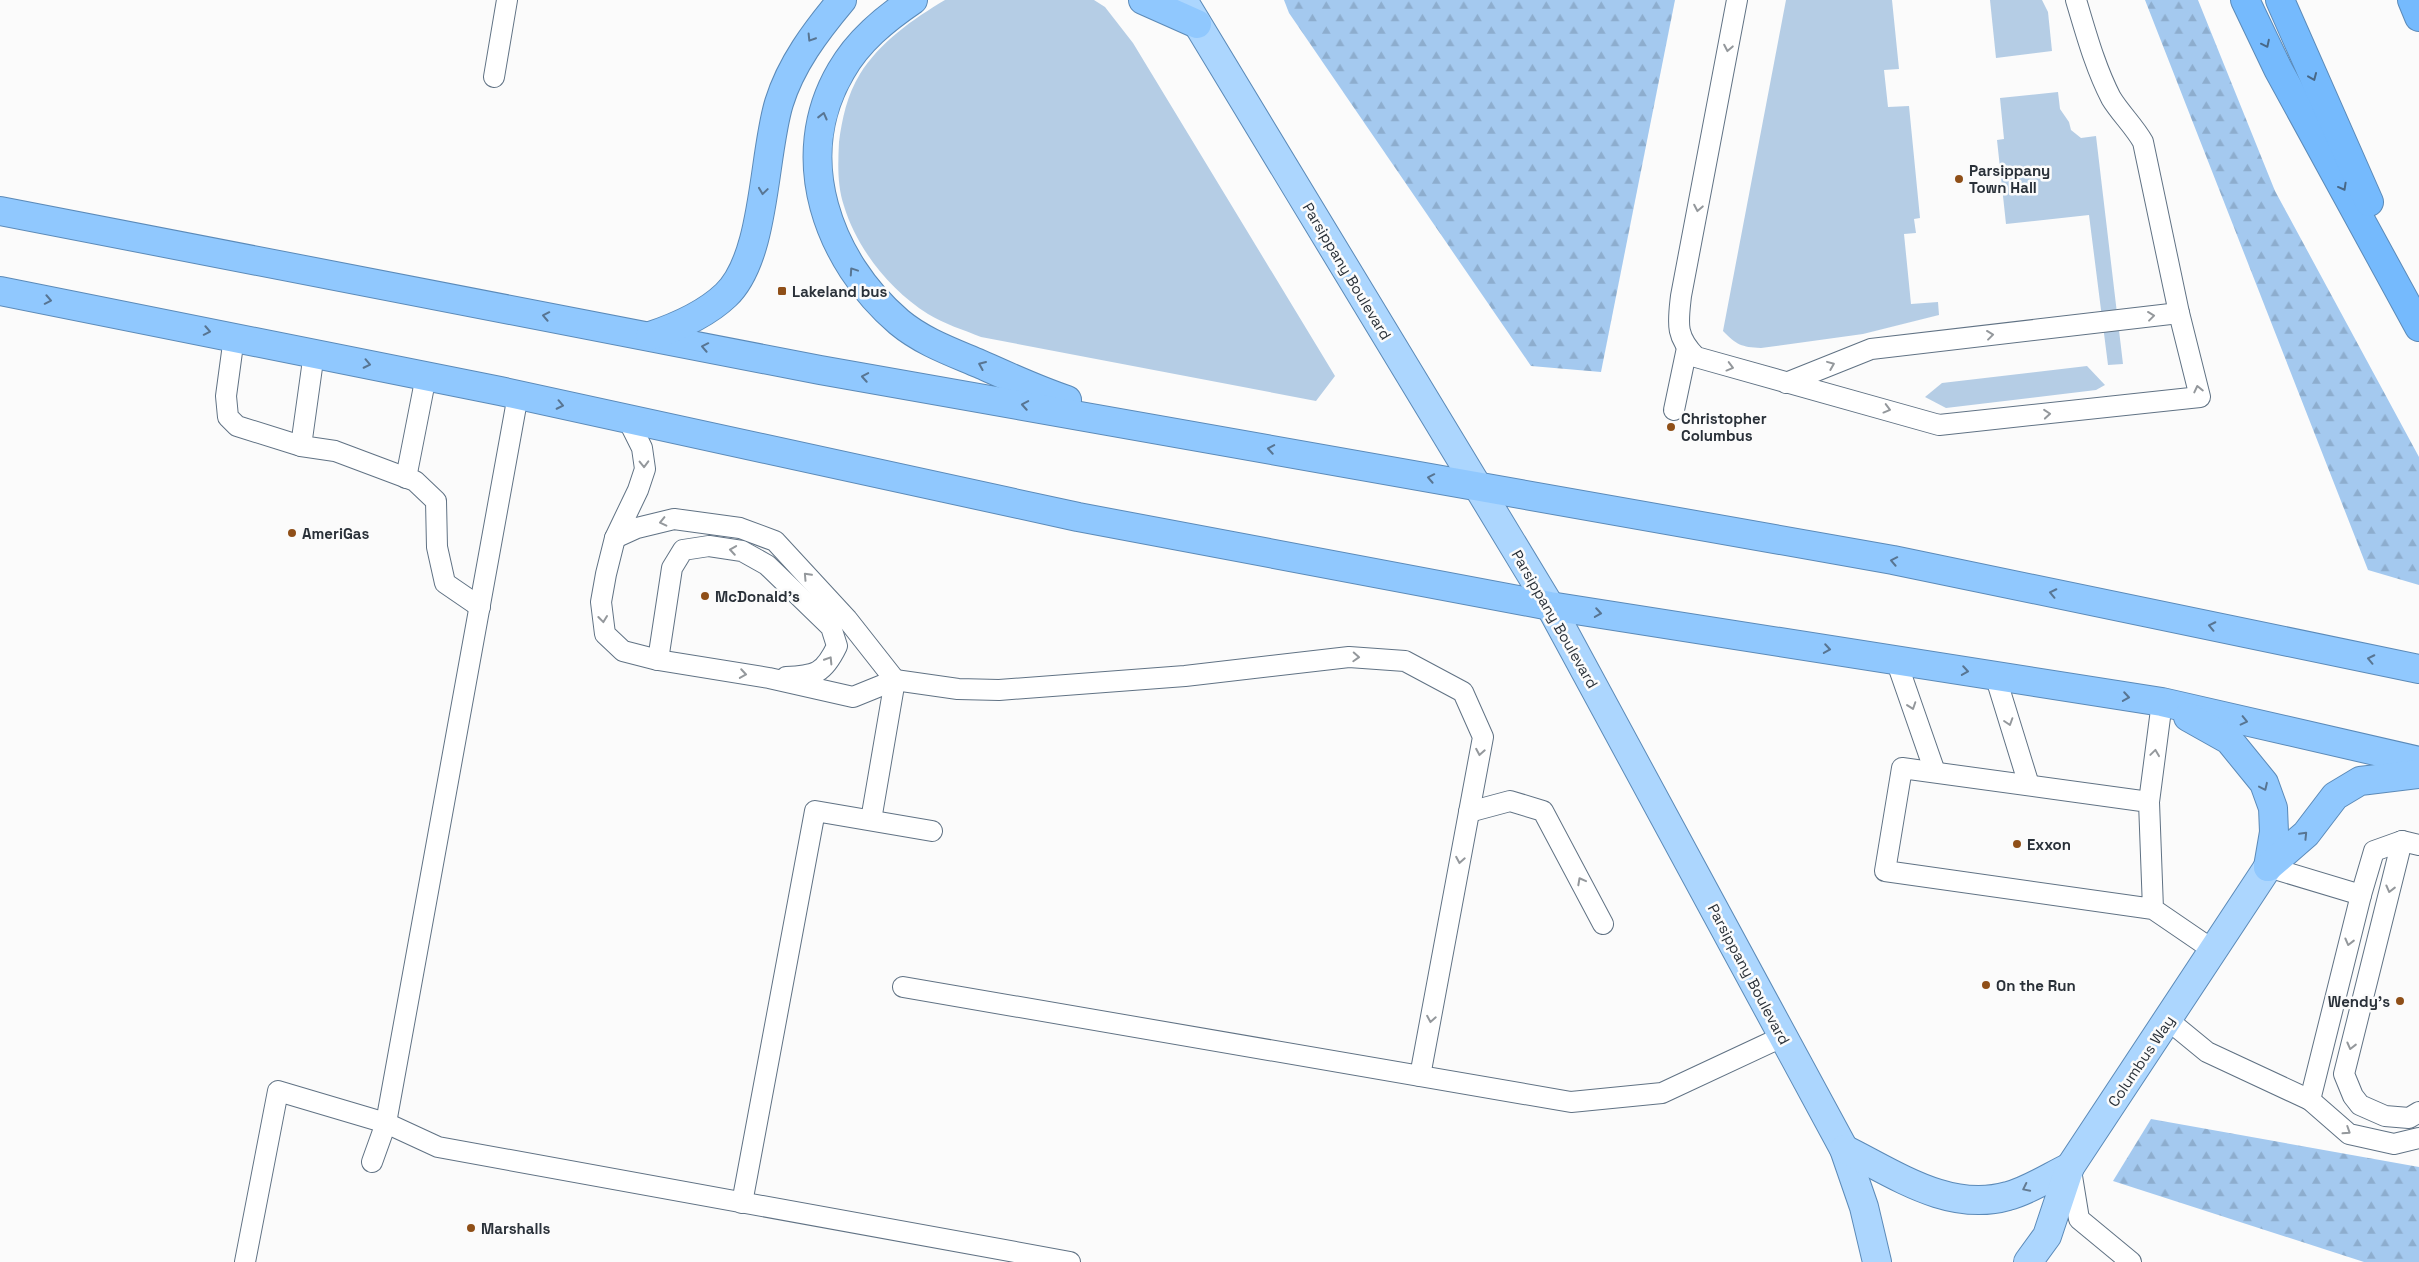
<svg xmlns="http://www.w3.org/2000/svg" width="2419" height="1262" viewBox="0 0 2419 1262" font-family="'Space Grotesk',sans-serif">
  <defs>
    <pattern id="forest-firs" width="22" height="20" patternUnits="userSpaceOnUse" patternTransform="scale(1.25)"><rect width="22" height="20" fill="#a4c9ef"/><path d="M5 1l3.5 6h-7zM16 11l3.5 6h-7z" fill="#8dadce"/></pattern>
  </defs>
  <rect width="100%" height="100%" fill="#fbfbfb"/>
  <g fill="#b5cde5">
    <path d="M 945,0 L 1094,0 L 1105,7 L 1133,43 L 1335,376 L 1316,401 L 981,337 C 964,330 944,324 928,314 C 890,290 857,249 844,206 C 837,185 838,163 839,142 C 842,119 847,95 860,74 C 880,42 913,19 945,0 Z"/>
    <path d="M 1786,0 L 1892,0 L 1899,69 L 1884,70 L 1888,107 L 1909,106 L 1920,218 L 1914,219 L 1916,233 L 1904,234 L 1911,304 L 1938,302 L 1939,315 L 1863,334 L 1761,348 C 1741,347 1737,345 1723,331 Z"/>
    <path d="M 1990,0 L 2042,0 L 2048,12 L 2052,51 L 1996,58 Z"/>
    <path d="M 2058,92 L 2060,109 L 2069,122 L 2071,130 L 2081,138 L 2096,136 L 2123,364 L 2108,365 L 2089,215 L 2006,224 L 1997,140 L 2004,139 L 2000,98 Z"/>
    <path d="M 2087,366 L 2105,385 L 2096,390 L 1946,408 L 1925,397 L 1942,383 Z"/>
  </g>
  <g fill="url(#forest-firs)">
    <path d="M 1284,0 L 1675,0 L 1601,372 L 1531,366 L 1289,13 Z"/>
    <path d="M 2145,0 L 2198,0 L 2275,191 L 2419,457 L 2419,585 L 2368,570 Z"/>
    <path d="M 2151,1119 L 2419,1167 L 2419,1262 L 2364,1262 L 2113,1181 Z"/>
  </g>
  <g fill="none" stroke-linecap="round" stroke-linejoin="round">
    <g stroke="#607284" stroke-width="22">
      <g id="service">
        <path d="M 1737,0 L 1681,296 C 1678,323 1675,336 1696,357 L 1939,425 L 2200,397 L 2179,313 L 2143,142 C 2134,126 2120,113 2111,98 C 2095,67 2086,33 2076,0"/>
        <path d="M 494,77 L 507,0"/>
        <path d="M 234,337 L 226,396 L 228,417 L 237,426 L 301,446"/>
        <path d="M 314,353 L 301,446 L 335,451 L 415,481 L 436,501 L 437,547 L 445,583 L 480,607"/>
        <path d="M 1786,383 L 1871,349 L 2179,313"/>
        <path d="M 1674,410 L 1687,348"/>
        <path d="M 628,420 L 642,448 L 645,469 L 638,490 L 615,538 L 606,574 L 601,602 L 605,634 L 623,651 L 658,660 L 769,678 L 853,697 L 895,680 L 958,689 L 999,690 L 1185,676 L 1349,657 L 1405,661 L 1463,692 L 1483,737 L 1420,1076"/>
        <path d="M 406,478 L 426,376"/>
        <path d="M 615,538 L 637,528 L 674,519 L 740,528 L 775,541 L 847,619 L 895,680 L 871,820"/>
        <path d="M 658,660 L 672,568 L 683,550 L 709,546 L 742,551 L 767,565 L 831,627 L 837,646 C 824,673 816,676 786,677"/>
        <path d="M 1896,660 L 1935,772"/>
        <path d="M 1995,675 L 2029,785"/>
        <path d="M 2149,802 L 2162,702"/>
        <path d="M 1469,812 L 1510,801 L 1543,811 L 1603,924"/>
        <path d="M 2402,841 L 2344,1074 L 2353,1096 L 2360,1105 L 2385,1116 L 2409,1118 L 2419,1112"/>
        <path d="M 2268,867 L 2361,895"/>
        <path d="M 2153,909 L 2149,802 L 1902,768 L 1885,871 L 2153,909 L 2213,950"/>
        <path d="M 903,987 L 1571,1102 L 1662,1093 L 1784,1036"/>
        <path d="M 2168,1020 L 2207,1052 L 2310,1100 L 2349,1134 L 2394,1144 L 2419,1138"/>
        <path d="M 2310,1100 L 2361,895 L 2374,851 L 2402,841 L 2419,845"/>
        <path d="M 372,1162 L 386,1123 L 518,395"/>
        <path d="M 2071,1170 L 2079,1219 L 2131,1262"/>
        <path d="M 742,1203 L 815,811 L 932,831"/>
        <path d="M 245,1262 L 278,1091 L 386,1123 L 438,1147 L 1070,1262"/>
      </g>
    </g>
    <g stroke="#5b8ab8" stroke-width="30">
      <g id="primary">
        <path d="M 1183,0 L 1550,606 L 1844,1149 L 1864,1207 L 1877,1262"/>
        <path d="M 1844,1149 C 1895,1174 1949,1213 2008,1196 C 2028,1191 2051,1176 2070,1167"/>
        <path d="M 2028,1262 L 2047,1236 L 2070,1167 L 2268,867"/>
      </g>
    </g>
    <g stroke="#5b8ab8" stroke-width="30">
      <g id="trunk">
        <path d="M 913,0 C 885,19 858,41 841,71 C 790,158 828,261 899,322 C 923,342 952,352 980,364 C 1009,377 1037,390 1067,400"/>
        <path d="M 1143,0 L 1197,24"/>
        <path d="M 0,211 L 820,370 L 1893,560 L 2419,669"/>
        <path d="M 0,291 L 500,391 L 1078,517 L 1550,606 L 2162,702 L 2419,761"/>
        <path d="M 650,336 C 677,327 705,315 726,295 C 766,257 763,155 779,103 C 791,64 816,31 842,0"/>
        <path d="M 2188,717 L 2229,740 L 2264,783 L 2273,808 L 2274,832 L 2268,867"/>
        <path d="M 2268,867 L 2306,834 L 2335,796 L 2360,781 L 2419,774"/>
      </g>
    </g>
    <g stroke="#5b8ab8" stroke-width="30">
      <g id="motorway">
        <path d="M 2245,0 L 2278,69 L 2419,327"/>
        <path d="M 2280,0 L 2369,202"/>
        <path d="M 2412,0 L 2419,17"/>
      </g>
    </g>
    <use href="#service" stroke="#fff" stroke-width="20"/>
    <use href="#primary" stroke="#acd6fe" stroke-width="28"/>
    <use href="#trunk" stroke="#90c8fe" stroke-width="28"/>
    <use href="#motorway" stroke="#75bafd" stroke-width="28"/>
  </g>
  <defs><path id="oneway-chevron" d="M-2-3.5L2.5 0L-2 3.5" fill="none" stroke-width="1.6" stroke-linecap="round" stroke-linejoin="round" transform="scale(1.25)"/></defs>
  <g stroke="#587592">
    <use href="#oneway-chevron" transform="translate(811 38) rotate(122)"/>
    <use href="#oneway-chevron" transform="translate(823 116) rotate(-76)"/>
    <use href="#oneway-chevron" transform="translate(763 191) rotate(98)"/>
    <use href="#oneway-chevron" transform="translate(853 271) rotate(-124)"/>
    <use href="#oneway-chevron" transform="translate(48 300) rotate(11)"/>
    <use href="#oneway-chevron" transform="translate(546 316) rotate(-169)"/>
    <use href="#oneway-chevron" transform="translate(207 331) rotate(11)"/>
    <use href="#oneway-chevron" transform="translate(705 347) rotate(-169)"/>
    <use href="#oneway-chevron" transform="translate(367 364) rotate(12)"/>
    <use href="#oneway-chevron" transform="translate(982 365) rotate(-157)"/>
    <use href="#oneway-chevron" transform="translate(865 377) rotate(-170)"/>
    <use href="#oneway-chevron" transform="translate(560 405) rotate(12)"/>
    <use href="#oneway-chevron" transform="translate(1025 405) rotate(-170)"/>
    <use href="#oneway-chevron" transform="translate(1271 449) rotate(-170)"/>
    <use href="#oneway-chevron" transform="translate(1431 478) rotate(-169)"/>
    <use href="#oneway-chevron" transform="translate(1894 561) rotate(-169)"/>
    <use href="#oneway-chevron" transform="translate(2053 593) rotate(-168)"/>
    <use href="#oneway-chevron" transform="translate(1598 613) rotate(9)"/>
    <use href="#oneway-chevron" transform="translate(2212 626) rotate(-168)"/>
    <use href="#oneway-chevron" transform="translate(1827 649) rotate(9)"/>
    <use href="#oneway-chevron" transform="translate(2371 659) rotate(-168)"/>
    <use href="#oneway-chevron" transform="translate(1965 671) rotate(9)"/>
    <use href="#oneway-chevron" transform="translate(2126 697) rotate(9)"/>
    <use href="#oneway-chevron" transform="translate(2244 721) rotate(13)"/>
    <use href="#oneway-chevron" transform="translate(2264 787) rotate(65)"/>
    <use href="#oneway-chevron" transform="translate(2304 835) rotate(-46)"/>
  </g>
  <g stroke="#486887">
    <use href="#oneway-chevron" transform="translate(2266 44) rotate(64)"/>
    <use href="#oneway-chevron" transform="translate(2313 77) rotate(67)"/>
    <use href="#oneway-chevron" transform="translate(2343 187) rotate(61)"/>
  </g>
  <g stroke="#94989c">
    <use href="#oneway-chevron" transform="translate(1728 48) rotate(101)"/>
    <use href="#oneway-chevron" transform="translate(1698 208) rotate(101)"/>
    <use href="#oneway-chevron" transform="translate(2151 316) rotate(-7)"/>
    <use href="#oneway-chevron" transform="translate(1990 335) rotate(-7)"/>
    <use href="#oneway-chevron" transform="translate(1831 365) rotate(-22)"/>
    <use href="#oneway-chevron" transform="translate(1730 367) rotate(15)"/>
    <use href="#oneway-chevron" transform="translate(2198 389) rotate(-103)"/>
    <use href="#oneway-chevron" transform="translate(1887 409) rotate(15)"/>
    <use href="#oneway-chevron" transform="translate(2047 414) rotate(-5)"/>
    <use href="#oneway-chevron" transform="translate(644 464) rotate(89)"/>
    <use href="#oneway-chevron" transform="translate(663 522) rotate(167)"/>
    <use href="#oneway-chevron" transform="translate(733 550) rotate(-171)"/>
    <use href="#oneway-chevron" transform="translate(807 576) rotate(-133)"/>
    <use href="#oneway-chevron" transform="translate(603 619) rotate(83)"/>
    <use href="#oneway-chevron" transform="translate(1356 657) rotate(3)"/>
    <use href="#oneway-chevron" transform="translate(829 660) rotate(-58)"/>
    <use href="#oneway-chevron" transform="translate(743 674) rotate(9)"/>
    <use href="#oneway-chevron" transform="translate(1912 706) rotate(71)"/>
    <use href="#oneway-chevron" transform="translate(2009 722) rotate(72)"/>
    <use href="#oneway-chevron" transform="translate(1480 752) rotate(100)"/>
    <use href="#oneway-chevron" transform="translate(2155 753) rotate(-82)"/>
    <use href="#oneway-chevron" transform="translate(1460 860) rotate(100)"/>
    <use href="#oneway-chevron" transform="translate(1581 881) rotate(-118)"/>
    <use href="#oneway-chevron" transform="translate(2390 889) rotate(104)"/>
    <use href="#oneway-chevron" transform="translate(2349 942) rotate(104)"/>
    <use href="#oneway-chevron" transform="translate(1431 1019) rotate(100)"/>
    <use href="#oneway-chevron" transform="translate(2351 1046) rotate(104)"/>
    <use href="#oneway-chevron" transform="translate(2347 1131) rotate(33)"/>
  </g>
  <use stroke="#647b92" href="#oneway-chevron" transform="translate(2026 1188) rotate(154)"/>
  <g fill="#8f4f18" stroke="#fbfbfb" stroke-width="2">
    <circle cx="1959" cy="179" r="5"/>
    <rect x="777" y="286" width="10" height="10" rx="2.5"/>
    <circle cx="1671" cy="427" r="5"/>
    <circle cx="292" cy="533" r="5"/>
    <circle cx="705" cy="596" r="5"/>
    <circle cx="2017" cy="844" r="5"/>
    <circle cx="1986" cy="985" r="5"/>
    <circle cx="2400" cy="1001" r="5"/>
    <circle cx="471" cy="1228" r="5"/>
  </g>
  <g text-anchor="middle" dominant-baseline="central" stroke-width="5" stroke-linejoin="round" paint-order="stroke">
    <g font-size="15" font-weight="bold" fill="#2a3139" stroke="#fbfbfb" text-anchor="start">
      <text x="1969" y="170">Parsippany<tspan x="1969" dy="17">Town Hall</tspan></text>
      <text x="792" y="291">Lakeland bus</text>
      <text x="1681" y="418">Christopher<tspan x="1681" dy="17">Columbus</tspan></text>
      <text x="302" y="533">AmeriGas</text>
      <text x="715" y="596">McDonald's</text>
      <text x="2027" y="844">Exxon</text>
      <text x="1996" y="985">On the Run</text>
      <text x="2390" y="1001" text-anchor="end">Wendy's</text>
      <text x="481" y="1228">Marshalls</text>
    </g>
    <g font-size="15" fill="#2a3139" stroke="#fbfbfb">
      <text transform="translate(1347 271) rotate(59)">Parsippany Boulevard</text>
      <text transform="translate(1555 619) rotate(60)">Parsippany Boulevard</text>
      <text transform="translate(1749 974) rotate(62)">Parsippany Boulevard</text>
      <text transform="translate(2141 1061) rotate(-56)">Columbus Way</text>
    </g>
  </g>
</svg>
